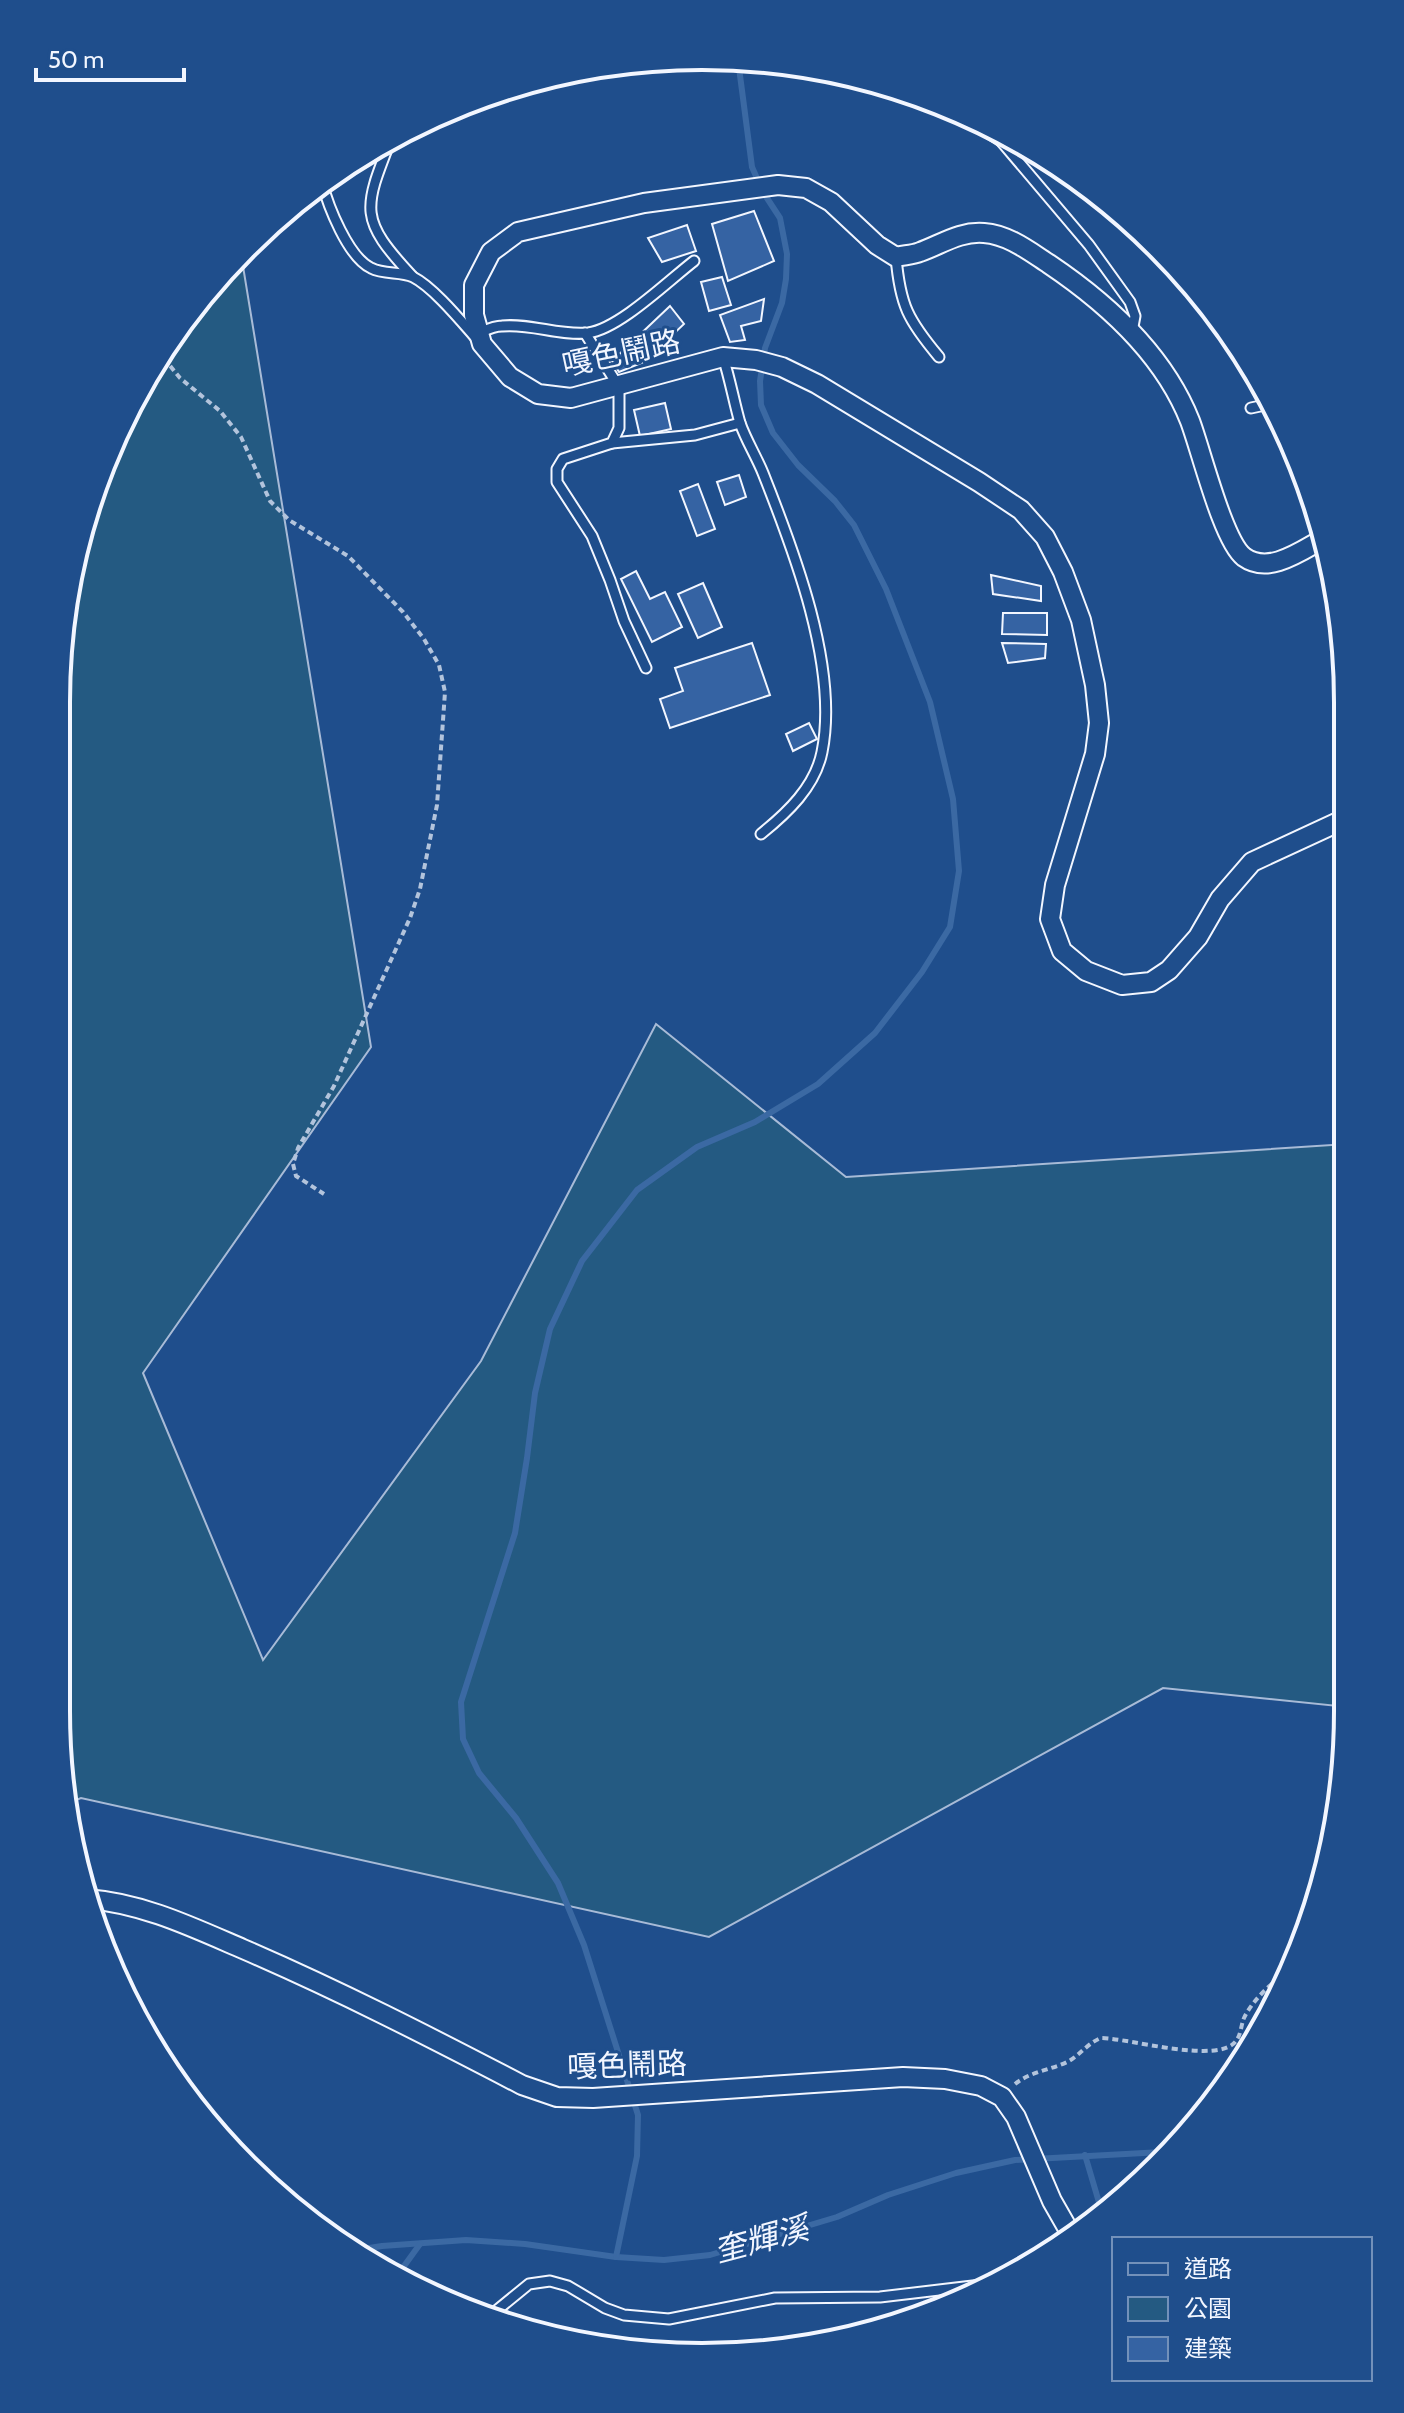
<svg xmlns="http://www.w3.org/2000/svg" width="1404" height="2413" viewBox="0 0 1404 2413" font-family="Cabin,'Noto Sans TC',sans-serif">
  <rect width="100%" height="100%" fill="#1f4e8c"/>
  <path fill="#245a82" stroke="#a8bbd7" stroke-width="2" d="M 239,253 L 241,254 L 371,1047 L 143,1373 L 263,1660 L 481,1361 L 656,1024 L 846,1177 L 1347,1144 L 1347,1707 L 1163,1688 L 709,1937 L 81,1798 L 71,1802 L 56,1711 L 57,659 L 90,494 L 165,343 Z"/>
  <g fill="none" stroke-linecap="round" stroke-linejoin="round">
    <g stroke="#3b69a3" stroke-width="6">
      <path d="M 1085,2155 L 1103,2216"/>
      <path d="M 350,2251 L 382,2246 L 466,2240 L 525,2244 L 616,2257 L 664,2260 L 710,2255 L 837,2217 L 888,2195 L 956,2173 L 1015,2160 L 1162,2152"/>
      <path d="M 616,2257 L 637,2156 L 638,2115 L 584,1945 L 558,1883 L 516,1818 L 479,1773 L 463,1739 L 461,1702 L 515,1533 L 527,1458 L 535,1393 L 550,1329 L 582,1261 L 637,1190 L 697,1147 L 755,1122 L 818,1084 L 875,1033 L 922,972 L 950,927 L 959,871 L 953,799 L 930,702 L 886,589 L 854,525 L 835,501 L 798,465 L 773,433 L 761,405 L 760,381 L 765,348 L 782,303 L 786,279 L 787,254 L 780,218 L 763,192 L 752,167 L 738,60"/>
      <path d="M 399,2273 L 420,2244"/>
    </g>
  </g>
  <g fill="#3563a3" stroke="#f2f6ff" stroke-width="2">
    <path d="M 754,211 L 774,261 L 728,281 L 712,224 Z"/>
    <path d="M 687,225 L 696,251 L 662,262 L 648,238 Z"/>
    <path d="M 722,277 L 731,305 L 709,311 L 701,282 Z"/>
    <path d="M 764,299 L 761,321 L 741,326 L 745,340 L 730,342 L 720,315 Z"/>
    <path d="M 670,306 L 684,324 L 644,362 L 619,372 L 612,361 Z"/>
    <path d="M 665,403 L 671,429 L 640,436 L 634,410 Z"/>
    <path d="M 739,475 L 746,497 L 725,505 L 717,482 Z"/>
    <path d="M 698,484 L 715,529 L 697,536 L 680,491 Z"/>
    <path d="M 636,571 L 650,599 L 665,592 L 682,627 L 652,642 L 621,579 Z"/>
    <path d="M 991,575 L 1041,586 L 1041,601 L 993,594 Z"/>
    <path d="M 703,583 L 722,627 L 698,638 L 678,594 Z"/>
    <path d="M 1003,613 L 1047,613 L 1047,635 L 1002,634 Z"/>
    <path d="M 752,643 L 770,695 L 670,728 L 660,699 L 683,691 L 675,668 Z"/>
    <path d="M 1002,643 L 1046,644 L 1045,658 L 1008,663 Z"/>
    <path d="M 809,723 L 817,739 L 793,751 L 786,734 Z"/>
  </g>
  <g fill="none" stroke-linecap="round" stroke-linejoin="round">
    <g stroke="#f2f6ff" stroke-width="13">
      <g id="service">
        <path d="M 942,103 L 1001,141 L 1020,143"/>
        <path d="M 997,131 L 1001,141 L 1089,245 L 1130,302 L 1135,316 L 1132,332"/>
        <path d="M 391,139 C 363,210 359,219 412,276"/>
        <path d="M 322,182 C 328,206 348,257 371,268 C 384,275 401,271 413,277 C 433,287 461,321 476,338"/>
        <path d="M 896,257 C 900,305 908,320 939,357"/>
        <path d="M 479,333 C 486,330 494,326 502,326 C 531,323 559,336 588,333 C 619,329 668,281 694,261"/>
        <path d="M 585,333 L 619,387 L 619,428 L 612,443 L 563,459 L 557,469 L 557,482 L 592,536 L 610,580 L 624,621 L 646,668"/>
        <path d="M 723,357 C 730,379 734,402 740,423 C 746,440 756,456 763,473 C 794,551 839,668 822,752 C 815,787 787,813 761,834"/>
        <path d="M 1251,408 L 1265,405 L 1270,399"/>
        <path d="M 612,443 L 695,435 L 740,423"/>
        <path d="M 491,2315 L 529,2284 L 550,2281 L 568,2286 L 605,2308 L 624,2315 L 669,2319 L 775,2298 L 880,2297 L 981,2285"/>
      </g>
    </g>
    <g stroke="#f2f6ff" stroke-width="22">
      <g id="minor">
        <path d="M 1323,539 C 1301,551 1269,575 1244,557 C 1223,541 1201,450 1190,421 C 1164,355 1107,303 1049,264 C 1029,251 1009,235 984,233 C 960,231 942,244 920,252 C 913,255 904,255 896,257 L 877,245 L 831,202 L 806,188 L 778,185 L 644,203 L 518,232 L 491,252 L 474,285 L 474,315 L 482,344 L 510,377 L 538,394 L 571,398 L 723,357 L 756,360 L 782,367 L 817,384 L 979,482 L 1021,510 L 1045,537 L 1063,572 L 1081,620 L 1095,685 L 1099,723 L 1095,754 L 1055,885 L 1050,919 L 1062,951 L 1086,971 L 1122,985 L 1151,982 L 1169,970 L 1198,937 L 1220,899 L 1252,862 L 1347,818"/>
        <path d="M 87,1899 C 142,1903 192,1927 243,1949 C 338,1990 430,2037 522,2085 L 557,2097 L 593,2098 L 903,2077 L 945,2079 L 981,2086 L 1002,2097 L 1016,2117 L 1052,2201 L 1072,2236"/>
      </g>
    </g>
    <g stroke="#b3c4dc" stroke-width="4" stroke-dasharray="6 4" stroke-linecap="butt">
      <path d="M 162,348 L 167,362 L 180,378 L 220,411 L 241,437 L 270,501 L 289,520 L 348,556 L 403,612 L 424,639 L 439,665 L 445,692 L 437,805 L 420,889 L 410,918 L 334,1086 L 298,1148 L 293,1164 L 296,1176 L 324,1194"/>
      <path d="M 1015,2084 C 1031,2071 1052,2070 1069,2061 C 1081,2054 1088,2043 1101,2038 C 1128,2038 1219,2065 1236,2041 C 1241,2035 1241,2025 1244,2018 C 1252,2001 1272,1982 1287,1972"/>
    </g>
    <use href="#service" stroke="#1f4e8c" stroke-width="9"/>
    <use href="#minor" stroke="#1f4e8c" stroke-width="18"/>
  </g>
  <g text-anchor="middle" dominant-baseline="central" stroke-width="6" stroke-linejoin="round" paint-order="stroke">
    <g font-size="30" fill="#f2f6ff" stroke="#1f4e8c">
      <text transform="translate(621 353) rotate(-12)">嘎色鬧路</text>
      <text transform="translate(627 2065) rotate(-2)">嘎色鬧路</text>
    </g>
    <g font-size="32" font-style="italic" fill="#f2f6ff" stroke="#1f4e8c">
      <text transform="translate(761 2239) rotate(-15)">奎輝溪</text>
    </g>
  </g>
  <path d="M0 0H1404V2413H0ZM702 70H702A632 632 0 0 1 1334 702V1711A632 632 0 0 1 702 2343H702A632 632 0 0 1 70 1711V702A632 632 0 0 1 702 70Z" fill="#1f4e8c" fill-rule="evenodd"/>
  <path fill="none" stroke="#f2f6ff" stroke-width="4" d="M702 70H702A632 632 0 0 1 1334 702V1711A632 632 0 0 1 702 2343H702A632 632 0 0 1 70 1711V702A632 632 0 0 1 702 70Z"/>
  <rect x="1112" y="2237" width="260" height="144" fill="#1f4e8c" stroke="#7391ba" stroke-width="2"/>
  <rect x="1128" y="2263" width="40" height="12" fill="#1f4e8c" stroke="#7391ba" stroke-width="2"/>
  <text x="1184" y="2277" font-size="24" fill="#f2f6ff">道路</text>
  <rect x="1128" y="2297" width="40" height="24" fill="#245a82" stroke="#7391ba" stroke-width="2"/>
  <text x="1184" y="2317" font-size="24" fill="#f2f6ff">公園</text>
  <rect x="1128" y="2337" width="40" height="24" fill="#3563a3" stroke="#7391ba" stroke-width="2"/>
  <text x="1184" y="2357" font-size="24" fill="#f2f6ff">建築</text>
  <path d="M36 68v12h148v-12" fill="none" stroke="#f2f6ff" stroke-width="4"/>
  <text x="48" y="68" font-size="24" fill="#f2f6ff" stroke="#1f4e8c" stroke-width="6" paint-order="stroke">50 m</text>
</svg>
